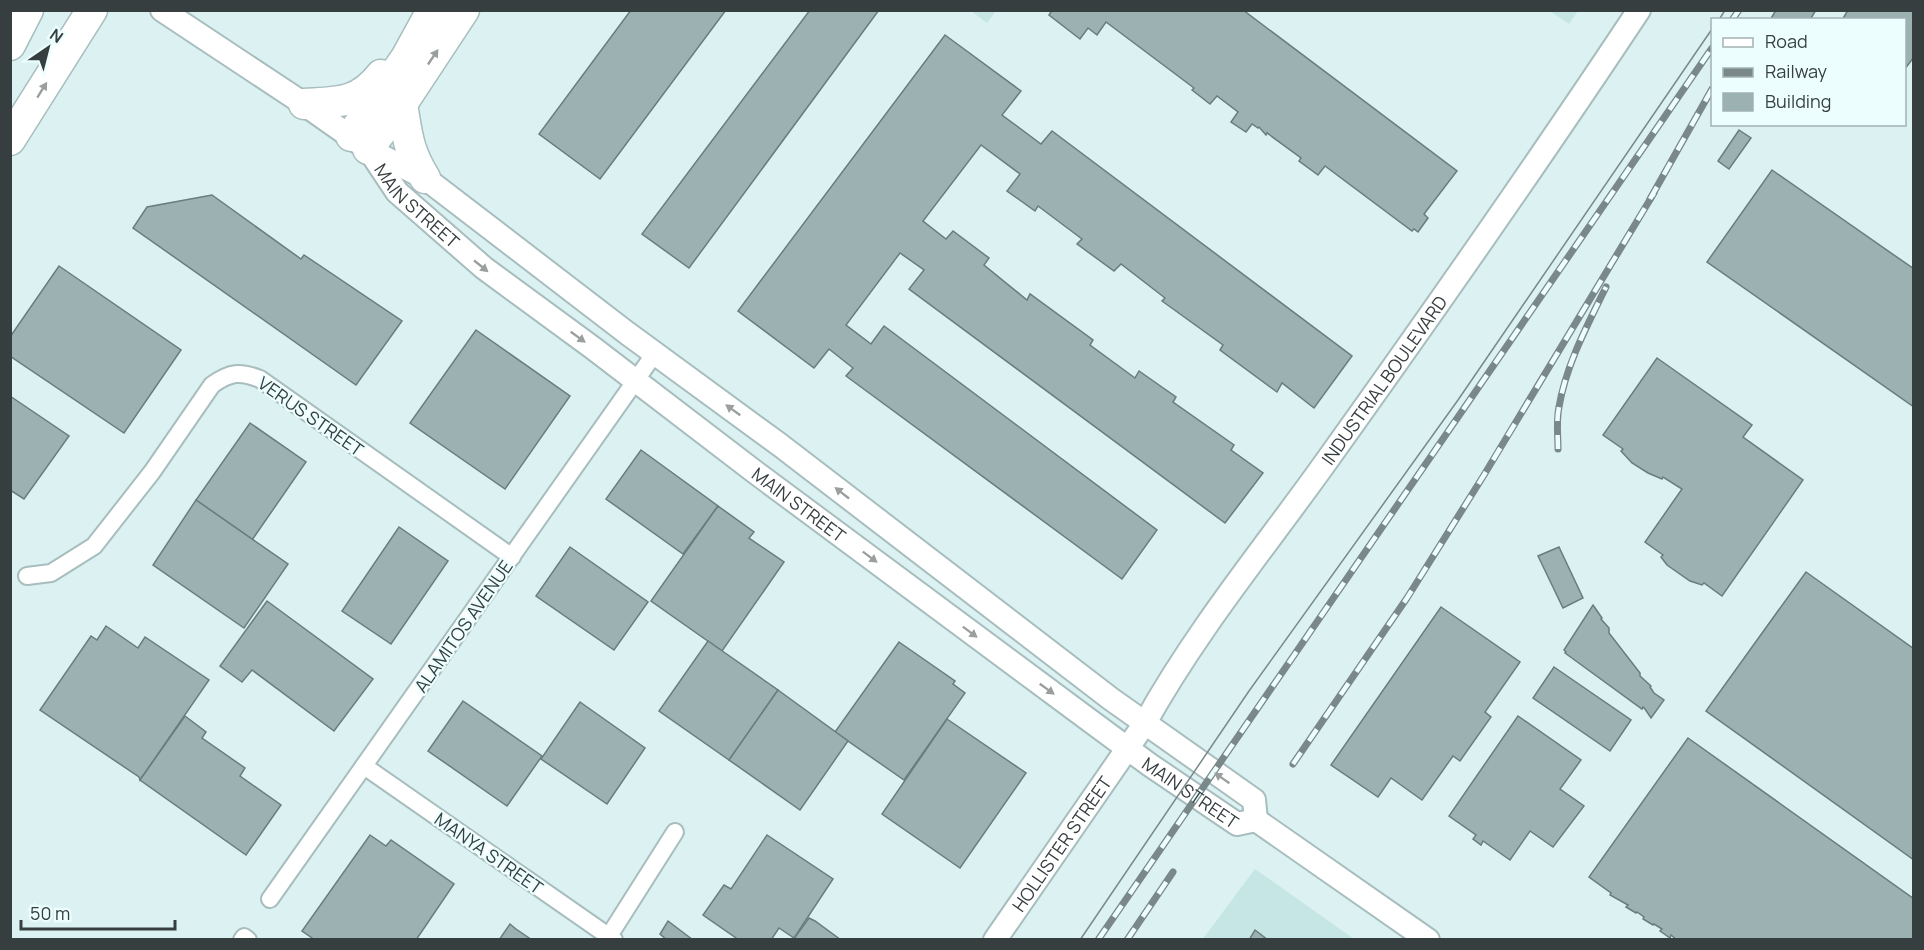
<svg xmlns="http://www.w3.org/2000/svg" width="1924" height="950" viewBox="0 0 1924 950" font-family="Manrope,sans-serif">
  <rect width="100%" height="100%" fill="#dbf1f2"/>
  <g fill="#c6e6e6">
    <path d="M 971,11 L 996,11 L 987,23 Z"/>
    <path d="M 1550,11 L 1578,10 L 1578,11 L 1569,24 Z"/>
    <path d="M 1255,869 L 1354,939 L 1202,940 Z"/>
  </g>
  <g fill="#9cb1b2" stroke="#687d7d" stroke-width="1.5">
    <path d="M 631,10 L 726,10 L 600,179 L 539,134 Z"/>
    <path d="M 810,10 L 879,10 L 689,268 L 642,234 Z"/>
    <path d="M 1052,10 L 1243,10 L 1457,171 L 1424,214 L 1428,218 L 1418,232 L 1414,229 L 1412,231 L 1325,166 L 1318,175 L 1299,161 L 1301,158 L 1267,133 L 1266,135 L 1259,127 L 1258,128 L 1252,124 L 1246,132 L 1231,122 L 1238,112 L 1217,96 L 1210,104 L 1192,90 L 1194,88 L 1106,22 L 1097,35 L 1088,28 L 1080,39 L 1049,15 Z"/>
    <path d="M 1776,10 L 1816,10 L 1810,20 L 1770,20 Z"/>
    <path d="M 1848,10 L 1914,10 L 1914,57 L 1904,70 L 1904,20 L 1842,20 Z"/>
    <path d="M 945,35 L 1021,91 L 1002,115 L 1041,144 L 1052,131 L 1352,356 L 1314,408 L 1282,383 L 1277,392 L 1220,350 L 1223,345 L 1162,301 L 1165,298 L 1121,264 L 1114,271 L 1077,244 L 1082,239 L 1038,206 L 1035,211 L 1007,191 L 1020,174 L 981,145 L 923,221 L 946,239 L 953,231 L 989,258 L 984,265 L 1027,300 L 1030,294 L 1093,340 L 1090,345 L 1135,378 L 1139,371 L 1176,397 L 1173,402 L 1234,445 L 1231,450 L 1263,473 L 1225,523 L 909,289 L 924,270 L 900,253 L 846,325 L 871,344 L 884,326 L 1157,530 L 1122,579 L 846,376 L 853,368 L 829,349 L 814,368 L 738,311 Z"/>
    <path d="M 1739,130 L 1751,138 L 1729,169 L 1718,161 Z"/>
    <path d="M 1772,170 L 1914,269 L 1914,407 L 1707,262 Z"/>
    <path d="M 212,195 L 301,259 L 304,255 L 402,321 L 356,385 L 133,228 L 147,207 Z"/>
    <path d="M 59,266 L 181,350 L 124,433 L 10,356 L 10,337 Z"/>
    <path d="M 476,330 L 570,396 L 505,489 L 410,423 Z"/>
    <path d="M 1657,358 L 1752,425 L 1743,437 L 1803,480 L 1722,596 L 1704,583 L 1702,585 L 1690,581 L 1667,565 L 1661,557 L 1663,555 L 1645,542 L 1682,489 L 1663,477 L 1662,479 L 1648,473 L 1632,463 L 1621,451 L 1623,449 L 1603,435 Z"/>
    <path d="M 10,396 L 69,436 L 24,499 L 10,490 Z"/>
    <path d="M 250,423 L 306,462 L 252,540 L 196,500 Z"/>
    <path d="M 641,450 L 718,506 L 683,554 L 606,499 Z"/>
    <path d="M 196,500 L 288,564 L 244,628 L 153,565 Z"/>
    <path d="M 718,506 L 754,532 L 749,538 L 784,562 L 722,651 L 651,601 Z"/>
    <path d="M 399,527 L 448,561 L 391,644 L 342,611 Z"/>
    <path d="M 570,547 L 648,602 L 614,650 L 536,596 Z"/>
    <path d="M 1559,547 L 1583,598 L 1563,608 L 1538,556 Z"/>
    <path d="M 1806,572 L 1914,649 L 1914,860 L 1706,711 Z"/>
    <path d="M 267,601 L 373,679 L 334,731 L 252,670 L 242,682 L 220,666 Z"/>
    <path d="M 1593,605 L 1602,618 L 1601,619 L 1609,628 L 1609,633 L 1640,673 L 1640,676 L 1651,686 L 1650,687 L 1654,693 L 1664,700 L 1651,718 L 1645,709 L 1643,707 L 1642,709 L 1565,653 L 1566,652 L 1564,650 Z"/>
    <path d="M 1441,607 L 1520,662 L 1485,712 L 1491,717 L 1460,761 L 1453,756 L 1422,800 L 1391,778 L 1378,797 L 1331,765 Z"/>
    <path d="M 106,626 L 138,648 L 145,637 L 209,680 L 140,780 L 139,777 L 40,710 L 91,636 L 97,640 Z"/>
    <path d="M 708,641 L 778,690 L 729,760 L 659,711 Z"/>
    <path d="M 899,642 L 955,681 L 953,684 L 965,693 L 904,780 L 835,732 Z"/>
    <path d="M 1554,667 L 1631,720 L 1610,751 L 1533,698 Z"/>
    <path d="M 778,690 L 848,741 L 800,810 L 729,760 Z"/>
    <path d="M 463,701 L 542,756 L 507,806 L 428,751 Z"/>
    <path d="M 580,702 L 645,748 L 607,804 L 541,759 Z"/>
    <path d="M 185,716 L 206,732 L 202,738 L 245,768 L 240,776 L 281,805 L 246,855 L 140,780 Z"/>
    <path d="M 1518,716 L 1581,760 L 1560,789 L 1584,806 L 1553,847 L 1530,831 L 1510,860 L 1483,841 L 1481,845 L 1473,839 L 1476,835 L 1449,816 Z"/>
    <path d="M 947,719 L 1026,773 L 960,868 L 882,814 Z"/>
    <path d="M 1688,738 L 1914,899 L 1914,940 L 1677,940 L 1671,935 L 1670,938 L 1660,931 L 1662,929 L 1654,924 L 1653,925 L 1643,919 L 1644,917 L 1637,912 L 1636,913 L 1626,907 L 1628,905 L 1610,895 L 1611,893 L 1589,877 Z"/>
    <path d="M 370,835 L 386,846 L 391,840 L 454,884 L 416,940 L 315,940 L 302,931 Z"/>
    <path d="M 767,835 L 833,879 L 794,938 L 779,928 L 771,940 L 739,940 L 703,915 L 724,885 L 731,889 Z"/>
    <path d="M 809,918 L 815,921 L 841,940 L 793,940 Z"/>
    <path d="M 668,921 L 693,940 L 667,940 L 660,934 Z"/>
    <path d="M 510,924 L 516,929 L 532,940 L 499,940 Z"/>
    <path d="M 1255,930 L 1268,940 L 1249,940 Z"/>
  </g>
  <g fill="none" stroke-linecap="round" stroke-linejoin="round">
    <g stroke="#a7bdbe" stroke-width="20">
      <g id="minor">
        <path d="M 27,576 L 51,573 L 94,546 L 152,472 L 212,385 C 230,372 240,371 260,379 L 512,557"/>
        <path d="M 364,766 L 614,940"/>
        <path d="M 270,899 L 655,353"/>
        <path d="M 609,936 L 675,832"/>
        <path d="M 242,940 L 244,937 L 248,940"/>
      </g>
    </g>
    <g stroke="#a7bdbe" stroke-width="26">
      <g id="secondary">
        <path d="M 162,10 L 304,104 L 368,149 L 425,178 L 627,333 L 780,445 L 1111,699 L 1254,800 L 1256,820"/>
        <path id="s1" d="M 369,150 L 397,192 L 484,268 L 593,348 L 755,472 L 1085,717 L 1150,765 L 1237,824 L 1256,820 L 1428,940"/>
        <path id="s2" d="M 995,940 L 1145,723 C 1196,631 1262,551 1323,466 C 1431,315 1537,164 1639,10"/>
      </g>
    </g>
    <g stroke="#a7bdbe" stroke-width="33">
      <g id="motorway">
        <path d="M 10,45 L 28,10"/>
        <path d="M 304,104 C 338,102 358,104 381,75"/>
        <path d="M 402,104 C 407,134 408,151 425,178"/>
        <path d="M 351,136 L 406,58 L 429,16 L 430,10"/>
        <path d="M 10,140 L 92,10"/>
        <path d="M 368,149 L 402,104 L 464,10"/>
      </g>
    </g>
    <use href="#minor" stroke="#fff" stroke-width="16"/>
    <use href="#secondary" stroke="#fff" stroke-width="22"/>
    <use href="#motorway" stroke="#fff" stroke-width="30"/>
    <g stroke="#7a8889" stroke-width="1.5">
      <path d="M 1719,20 L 1725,10"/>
      <path d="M 1080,940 L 1249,691 L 1458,400 L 1712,29"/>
    </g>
    <g stroke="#7a8889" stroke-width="7">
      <g id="rail">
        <path d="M 1732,20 L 1739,10"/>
        <path d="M 1650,199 L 1712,89"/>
        <path d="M 1558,449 C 1558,435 1556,421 1559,407 C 1566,365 1587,326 1606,287"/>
        <path d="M 1293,764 L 1407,598 L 1484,475 L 1654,193"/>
        <path d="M 1098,940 L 1712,48"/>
        <path d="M 1127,940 L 1173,872"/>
      </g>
    </g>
    <use href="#rail" stroke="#ecfefe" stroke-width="4.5" stroke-dasharray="14" stroke-linecap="butt"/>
  </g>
  <defs><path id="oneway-solid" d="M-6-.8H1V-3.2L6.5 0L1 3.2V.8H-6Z" transform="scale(1.5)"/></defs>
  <g fill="#9a9e9f">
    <use href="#oneway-solid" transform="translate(433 57) rotate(-56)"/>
    <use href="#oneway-solid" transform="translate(42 90) rotate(-58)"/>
    <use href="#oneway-solid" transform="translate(481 266) rotate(39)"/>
    <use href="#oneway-solid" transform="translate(578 337) rotate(36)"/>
    <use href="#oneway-solid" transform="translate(733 410) rotate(-144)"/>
    <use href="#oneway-solid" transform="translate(842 493) rotate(-142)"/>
    <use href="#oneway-solid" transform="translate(870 557) rotate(37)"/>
    <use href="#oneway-solid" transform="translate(970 632) rotate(37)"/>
    <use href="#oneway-solid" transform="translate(1047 689) rotate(36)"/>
    <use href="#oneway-solid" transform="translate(1222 778) rotate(-145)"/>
  </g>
  <g text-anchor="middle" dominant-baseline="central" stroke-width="4.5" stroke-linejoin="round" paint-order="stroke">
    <g font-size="18" fill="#363e3f" stroke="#ecfefe">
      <text stroke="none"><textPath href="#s1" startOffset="74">MAIN STREET</textPath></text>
      <text stroke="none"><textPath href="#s2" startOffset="682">INDUSTRIAL BOULEVARD</textPath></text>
      <text transform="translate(311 416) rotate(35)">VERUS STREET</text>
      <text stroke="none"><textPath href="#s1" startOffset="560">MAIN STREET</textPath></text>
      <text transform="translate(463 626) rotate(-55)">ALAMITOS AVENUE</text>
      <text stroke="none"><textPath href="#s1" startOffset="1046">MAIN STREET</textPath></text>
      <text stroke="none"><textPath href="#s2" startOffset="117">HOLLISTER STREET</textPath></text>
      <text transform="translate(489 853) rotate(35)">MANYA STREET</text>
    </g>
  </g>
  <rect width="1924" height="950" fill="none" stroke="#363e3f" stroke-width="24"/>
  <rect x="1711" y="18" width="195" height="108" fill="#ecfefe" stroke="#a3b1b2" stroke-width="1.5"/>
  <rect x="1723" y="38" width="30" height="9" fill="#ffffff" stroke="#a3b1b2" stroke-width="1.5"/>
  <text x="1765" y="48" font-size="18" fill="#363e3f">Road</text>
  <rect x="1723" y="68" width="30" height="9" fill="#7a8889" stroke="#a3b1b2" stroke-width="1.5"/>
  <text x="1765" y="78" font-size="18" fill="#363e3f">Railway</text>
  <rect x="1723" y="93" width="30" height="18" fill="#9cb1b2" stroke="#a3b1b2" stroke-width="1.5"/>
  <text x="1765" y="108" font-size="18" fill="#363e3f">Building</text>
  <g transform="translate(48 48) rotate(35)" stroke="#ecfefe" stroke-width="4.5" paint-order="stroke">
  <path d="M0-4.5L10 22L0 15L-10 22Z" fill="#363e3f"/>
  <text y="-9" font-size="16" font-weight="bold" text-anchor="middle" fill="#363e3f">N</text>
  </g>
  <path d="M21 920v9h154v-9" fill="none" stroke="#363e3f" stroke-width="3"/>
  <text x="30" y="920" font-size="18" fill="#363e3f" stroke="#ecfefe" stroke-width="4.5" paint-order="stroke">50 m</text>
</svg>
